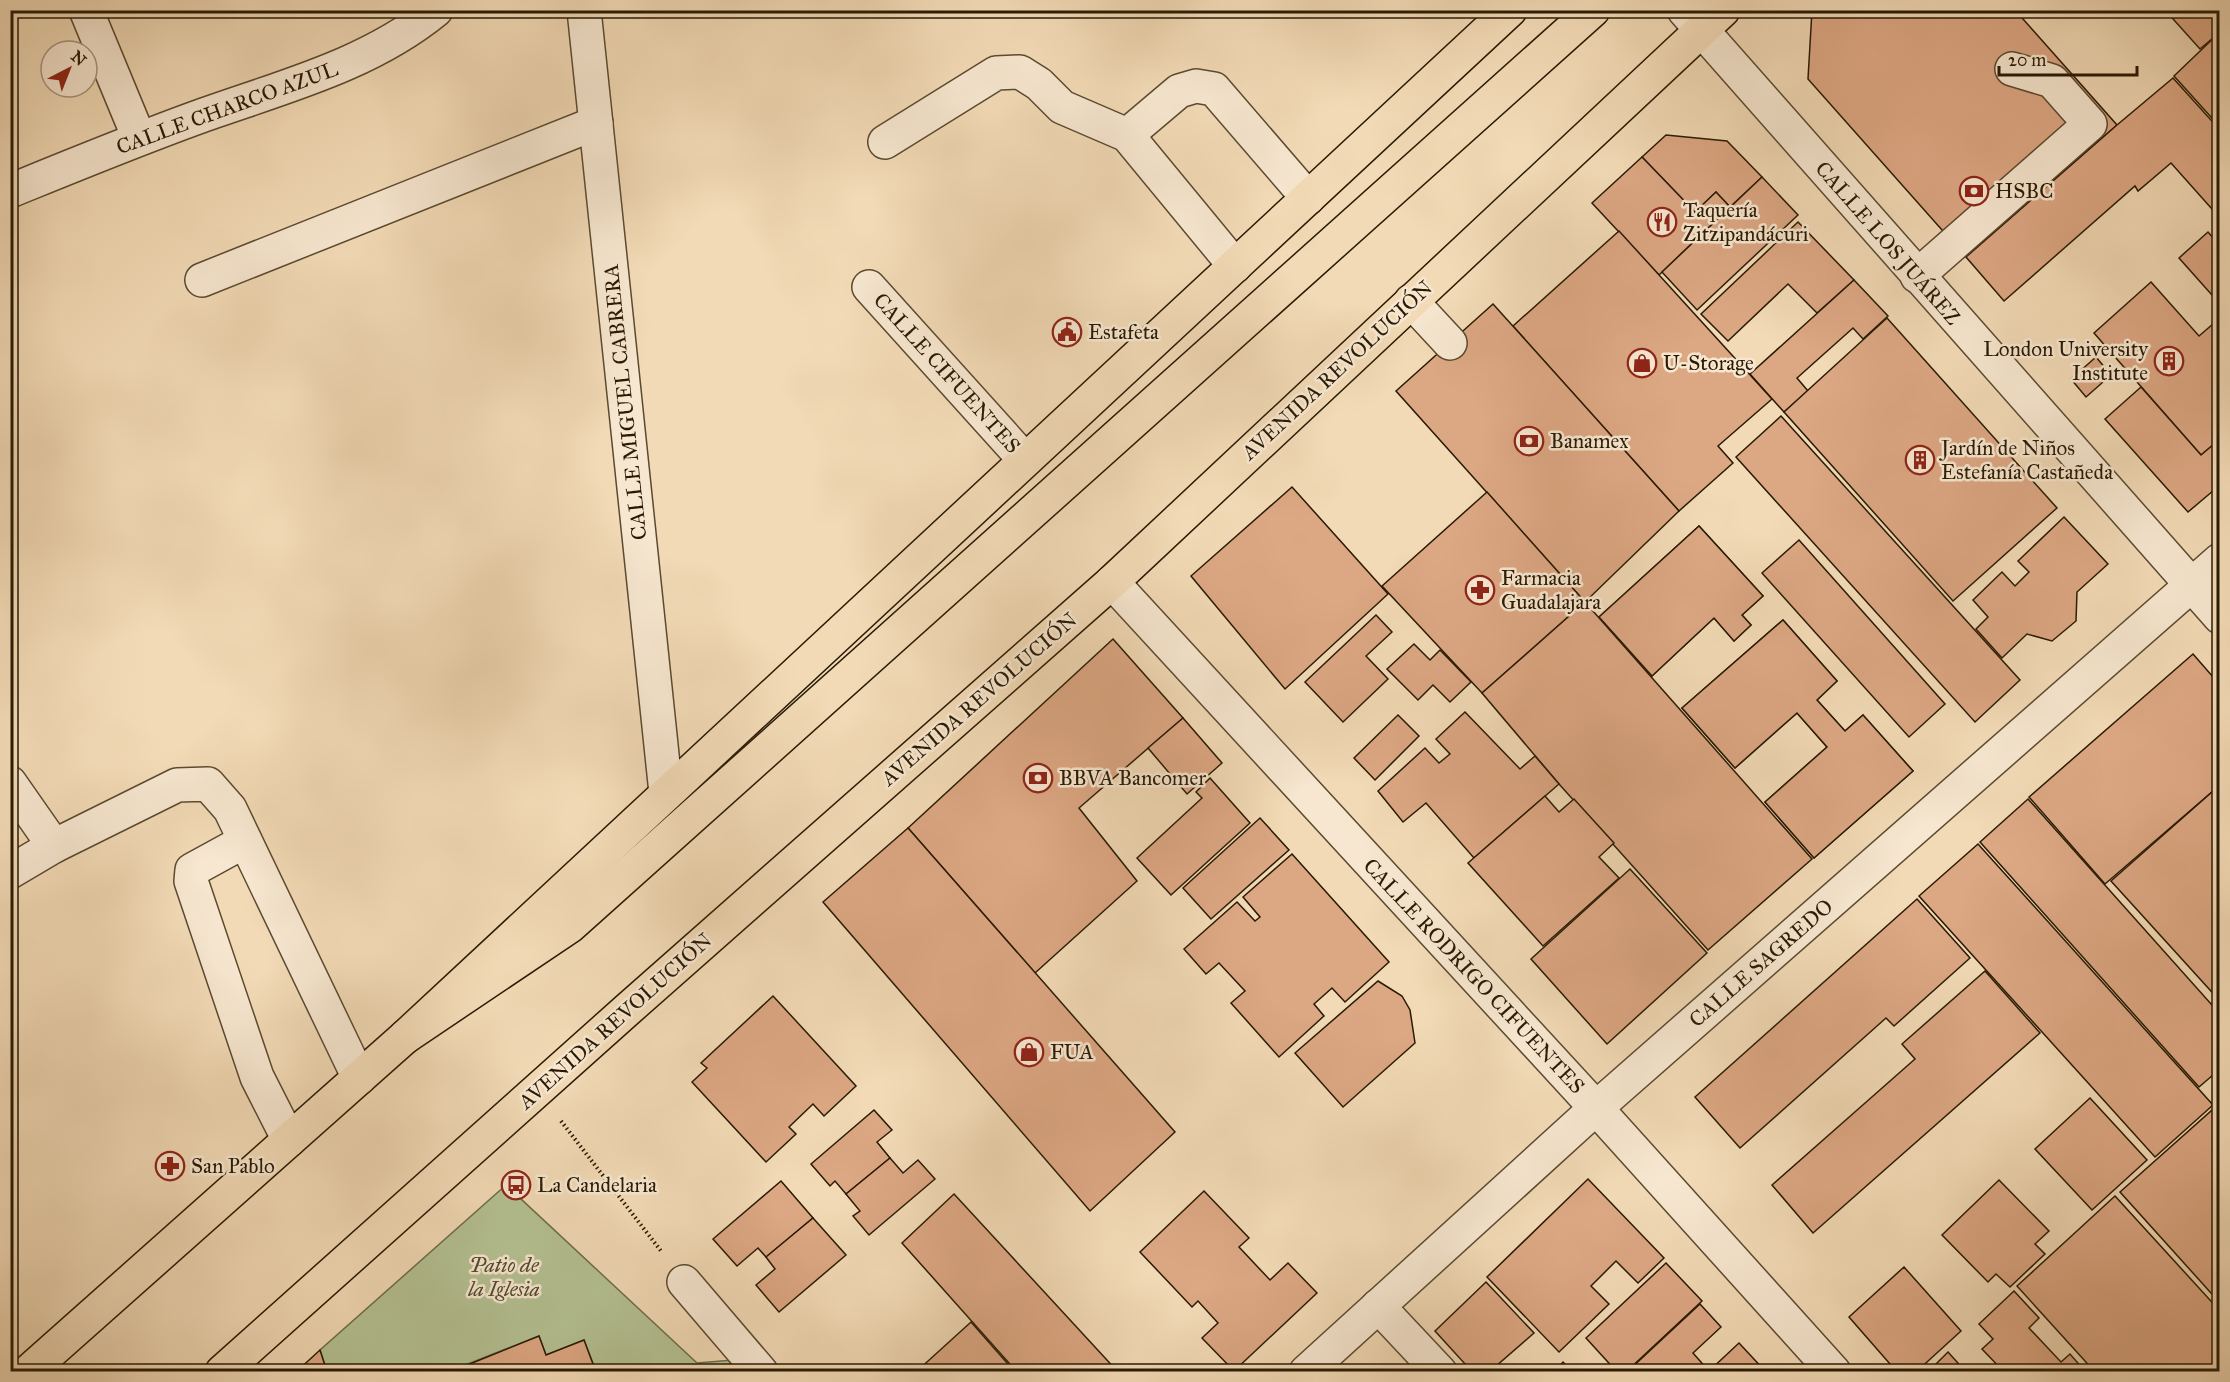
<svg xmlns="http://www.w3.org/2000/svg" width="2230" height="1382" viewBox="0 0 2230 1382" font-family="'IM FELL Great Primer',serif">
  <rect width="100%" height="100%" fill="#f2dab6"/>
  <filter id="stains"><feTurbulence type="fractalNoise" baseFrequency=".00333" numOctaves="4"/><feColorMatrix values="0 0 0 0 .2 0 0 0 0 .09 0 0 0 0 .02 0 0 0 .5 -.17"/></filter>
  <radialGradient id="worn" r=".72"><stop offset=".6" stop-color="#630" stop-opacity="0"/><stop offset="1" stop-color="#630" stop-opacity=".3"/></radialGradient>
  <path fill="#b4c193" stroke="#6e6e4c" stroke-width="1.5" d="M 506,1185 L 697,1363 L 733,1360 L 743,1371 L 596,1371 L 584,1340 L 546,1355 L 539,1336 L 450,1371 L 327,1371 L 320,1350 Z"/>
  <g fill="#dca783" stroke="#291a04" stroke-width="1.5">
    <path d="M 1812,10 L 2015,10 L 2117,125 L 1966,257 L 1808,79 Z"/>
    <path d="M 2165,10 L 2220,10 L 2220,32 L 2200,49 Z"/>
    <path d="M 2220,32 L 2220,127 L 2174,76 Z"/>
    <path d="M 2173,78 L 2220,130 L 2220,218 L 2171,163 L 2138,191 L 2135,186 L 2004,301 L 1966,257 L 2117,125 Z"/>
    <path d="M 1666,135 L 1727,141 L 1762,177 L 1730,207 L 1716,192 L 1695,212 L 1642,157 Z"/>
    <path d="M 1642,157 L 1695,212 L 1716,192 L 1730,207 L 1659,275 L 1592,203 Z"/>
    <path d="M 1762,177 L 1798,215 L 1697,310 L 1662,272 Z"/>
    <path d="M 1798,222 L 1854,280 L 1817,313 L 1788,284 L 1728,341 L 1701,314 Z"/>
    <path d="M 1619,231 L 1772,399 L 1718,446 L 1733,463 L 1679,511 L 1513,326 Z"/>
    <path d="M 2208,232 L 2220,246 L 2220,304 L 2179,258 Z"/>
    <path d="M 1854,280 L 1888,316 L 1863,339 L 1853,328 L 1797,378 L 1808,391 L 1784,412 L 1750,374 Z"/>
    <path d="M 2151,282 L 2199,336 L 2220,318 L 2220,439 L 2201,455 L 2094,333 Z"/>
    <path d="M 1493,304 L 1679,511 L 1585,602 L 1396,391 Z"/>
    <path d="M 1887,318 L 2057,508 L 1953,601 L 1784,412 Z"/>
    <path d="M 2096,357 L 2111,375 L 2086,397 L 2071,379 Z"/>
    <path d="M 2141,387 L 2201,455 L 2220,439 L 2220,485 L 2188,512 L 2105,419 Z"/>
    <path d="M 1781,416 L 2020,680 L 1975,722 L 1736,457 Z"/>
    <path d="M 1292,487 L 1388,594 L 1285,689 L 1191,576 Z"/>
    <path d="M 1487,492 L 1585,602 L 1482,693 L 1382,586 Z"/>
    <path d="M 2064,517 L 2108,564 L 2077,592 L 2076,621 L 2052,641 L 2027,634 L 2002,658 L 1976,629 L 1988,617 L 1973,600 L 2002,572 L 2015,586 L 2029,572 L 2018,561 Z"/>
    <path d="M 1699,526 L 1763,596 L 1742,615 L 1751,625 L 1734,641 L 1714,618 L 1652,676 L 1599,617 Z"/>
    <path d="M 1699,526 L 1763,596 L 1742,615 L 1751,625 L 1734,641 L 1714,618 L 1652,676 L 1599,617 Z"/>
    <path d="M 1799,540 L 1945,704 L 1909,737 L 1762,573 Z"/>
    <path d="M 1585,602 L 1812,859 L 1708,950 L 1559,784 L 1482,693 Z"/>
    <path d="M 1376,615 L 1392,632 L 1366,656 L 1388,679 L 1343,722 L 1305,682 Z"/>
    <path d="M 1783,620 L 1837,681 L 1817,700 L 1845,731 L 1863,715 L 1913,771 L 1814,858 L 1765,802 L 1827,747 L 1797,713 L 1735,768 L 1682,708 Z"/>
    <path d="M 1783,620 L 1837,681 L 1817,700 L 1845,731 L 1863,715 L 1913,771 L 1814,858 L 1765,802 L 1827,747 L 1797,713 L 1735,768 L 1682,708 Z"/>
    <path d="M 1113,639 L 1183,718 L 1079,808 L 1137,881 L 1035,973 L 908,828 Z"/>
    <path d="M 1414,644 L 1430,660 L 1440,650 L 1471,682 L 1450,702 L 1433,685 L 1418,700 L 1387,669 Z"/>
    <path d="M 2193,654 L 2220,685 L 2220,785 L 2105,884 L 2029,797 Z"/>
    <path d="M 1465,712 L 1520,769 L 1535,756 L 1559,784 L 1474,858 L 1426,803 L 1403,822 L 1378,791 L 1425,748 L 1439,763 L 1450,754 L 1436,739 Z"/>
    <path d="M 1398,715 L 1419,736 L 1375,780 L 1354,758 Z"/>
    <path d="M 1183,718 L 1222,763 L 1187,794 L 1148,748 Z"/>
    <path d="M 1210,778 L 1250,823 L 1171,895 L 1137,858 L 1202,798 L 1196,792 Z"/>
    <path d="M 2220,785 L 2220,1001 L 2111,881 Z"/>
    <path d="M 1545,796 L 1559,812 L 1574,799 L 1614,843 L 1599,857 L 1619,878 L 1543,946 L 1468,863 Z"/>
    <path d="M 2028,799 L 2220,1014 L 2220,1069 L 2199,1087 L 1980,842 Z"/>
    <path d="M 1260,818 L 1289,850 L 1211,919 L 1183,888 Z"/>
    <path d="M 908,828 L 1175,1132 L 1090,1211 L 823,902 Z"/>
    <path d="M 1978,844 L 2213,1105 L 2155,1157 L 1919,896 Z"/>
    <path d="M 1292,854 L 1389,962 L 1345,1002 L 1332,988 L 1314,1004 L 1324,1016 L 1279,1057 L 1231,1003 L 1245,991 L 1219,963 L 1206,974 L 1184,949 L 1237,902 L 1255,921 L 1260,917 L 1243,897 Z"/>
    <path d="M 1630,869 L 1707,953 L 1607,1044 L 1531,959 Z"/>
    <path d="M 1917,899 L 1970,958 L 1894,1026 L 1886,1018 L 1740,1148 L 1695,1097 Z"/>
    <path d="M 1985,971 L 2040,1033 L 1813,1233 L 1772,1185 L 1915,1059 L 1902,1044 Z"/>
    <path d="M 1378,981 L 1402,996 L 1410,1010 L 1415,1043 L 1343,1107 L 1295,1053 Z"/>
    <path d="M 773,996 L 856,1086 L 824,1116 L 813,1104 L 789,1127 L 796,1134 L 766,1162 L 692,1082 L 707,1068 L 701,1063 Z"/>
    <path d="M 2090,1098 L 2147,1160 L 2092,1210 L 2035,1149 Z"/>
    <path d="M 2220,1103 L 2220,1303 L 2120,1192 Z"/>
    <path d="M 874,1110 L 892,1130 L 877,1142 L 890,1158 L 846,1194 L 835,1181 L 830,1186 L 811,1164 Z"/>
    <path d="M 890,1158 L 903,1173 L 918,1160 L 935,1179 L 869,1235 L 853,1216 L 860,1211 L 846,1194 Z"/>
    <path d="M 1588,1179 L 1664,1258 L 1638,1283 L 1616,1261 L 1591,1286 L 1609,1304 L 1559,1352 L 1487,1277 Z"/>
    <path d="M 1999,1180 L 2049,1231 L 2035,1244 L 2045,1254 L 2010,1287 L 1996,1274 L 1988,1282 L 1942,1235 Z"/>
    <path d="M 781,1181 L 813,1218 L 766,1257 L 758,1248 L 737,1266 L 713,1239 Z"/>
    <path d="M 1204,1191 L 1249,1238 L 1239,1247 L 1270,1280 L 1288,1263 L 1317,1293 L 1234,1371 L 1202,1338 L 1218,1323 L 1198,1301 L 1192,1307 L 1140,1252 Z"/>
    <path d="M 954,1194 L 1118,1372 L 1017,1372 L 902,1243 Z"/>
    <path d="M 2115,1196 L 2220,1311 L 2220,1372 L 2095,1372 L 2017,1286 Z"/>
    <path d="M 813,1218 L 846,1255 L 779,1312 L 756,1285 L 775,1269 L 766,1257 Z"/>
    <path d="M 1666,1263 L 1702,1301 L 1626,1372 L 1617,1372 L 1586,1338 Z"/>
    <path d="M 1904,1267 L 1961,1331 L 1916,1372 L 1897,1372 L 1849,1317 Z"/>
    <path d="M 1486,1282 L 1534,1333 L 1496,1366 L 1481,1372 L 1465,1364 L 1435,1331 Z"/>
    <path d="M 2014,1291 L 2039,1318 L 2029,1328 L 2061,1362 L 2070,1354 L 2084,1370 L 2083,1372 L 2004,1372 L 1982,1349 L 1993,1339 L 1979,1324 Z"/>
    <path d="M 1700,1304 L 1721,1327 L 1693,1353 L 1708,1370 L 1706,1372 L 1627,1372 Z"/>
    <path d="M 971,1322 L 1015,1372 L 916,1372 Z"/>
    <path d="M 539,1336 L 546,1355 L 584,1340 L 596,1372 L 450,1372 Z"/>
    <path d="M 1739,1343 L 1766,1372 L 1708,1372 Z"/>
    <path d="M 320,1350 L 327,1372 L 296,1372 Z"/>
    <path d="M 1948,1352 L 1966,1372 L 1928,1372 Z"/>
    <path d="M 1563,1362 L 1572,1372 L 1554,1372 Z"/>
  </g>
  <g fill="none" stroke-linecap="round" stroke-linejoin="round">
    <g stroke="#5b4a30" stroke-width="36">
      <g id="minor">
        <path d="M 86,10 L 139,138"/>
        <path d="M 584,10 L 666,793"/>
        <path d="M 1684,10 L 2220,617"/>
        <path d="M 1127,135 L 1179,91 L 1196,86 L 1214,89 L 1308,198"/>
        <path d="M 885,142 L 996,73 L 1020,72 L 1039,84 L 1062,107 L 1127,135 L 1235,266"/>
        <path d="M 10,191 C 74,165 137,139 201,116 C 282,87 369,65 436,10"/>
        <path d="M 1917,276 L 2090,124 L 2052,81 L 2012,69"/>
        <path d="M 202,280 L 596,123"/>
        <path d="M 869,287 L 1025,460"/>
        <path d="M 1411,301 L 1450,343"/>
        <path d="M 1112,582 L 1596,1108 L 1834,1372"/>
        <path d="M 10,783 L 54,846"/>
        <path d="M 245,841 L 192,870 L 191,881 L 257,1077 L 289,1140"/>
        <path d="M 10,872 L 54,846 L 177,785 L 208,784 L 230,809 L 359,1078"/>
        <path d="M 684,1282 L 761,1372"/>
        <path d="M 1378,1306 L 1440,1372"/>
        <path d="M 1306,1372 L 1596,1108 L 2220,560"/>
      </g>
    </g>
    <g stroke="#291a04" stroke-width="36">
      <g id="major">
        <path d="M 28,1372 L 405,1037 L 1510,10"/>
        <path d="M 222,1372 L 627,1010 L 1112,582 L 1723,10"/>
      </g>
    </g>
    <g stroke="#291a04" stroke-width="36">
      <path id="highway" d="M 405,1037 L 570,926 L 1593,10"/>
    </g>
    <path stroke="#291a04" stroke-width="4" stroke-dasharray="1.5 3" stroke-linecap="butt" d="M 561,1121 L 661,1251"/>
    <use href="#minor" stroke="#f7e7d0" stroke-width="33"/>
    <use href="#major" stroke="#f2dab6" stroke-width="33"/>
    <use href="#highway" stroke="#f2dab6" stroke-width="33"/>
  </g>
  <defs>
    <g id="bank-ring" transform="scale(1.5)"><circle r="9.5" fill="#f7e7d0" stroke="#8f2418" stroke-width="1.5"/><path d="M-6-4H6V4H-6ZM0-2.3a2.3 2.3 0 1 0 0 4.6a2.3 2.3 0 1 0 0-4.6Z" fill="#8f2418"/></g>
    <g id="restaurant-ring" transform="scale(1.5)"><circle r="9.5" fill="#f7e7d0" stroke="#8f2418" stroke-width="1.5"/><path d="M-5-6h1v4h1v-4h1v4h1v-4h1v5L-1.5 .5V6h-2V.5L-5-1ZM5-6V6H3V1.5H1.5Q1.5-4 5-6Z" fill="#8f2418"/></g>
    <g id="civic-ring" transform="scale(1.5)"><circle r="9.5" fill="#f7e7d0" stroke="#8f2418" stroke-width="1.5"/><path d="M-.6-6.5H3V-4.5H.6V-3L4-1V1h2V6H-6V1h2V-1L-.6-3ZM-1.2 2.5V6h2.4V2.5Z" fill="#8f2418"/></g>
    <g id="building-ring" transform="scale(1.5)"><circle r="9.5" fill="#f7e7d0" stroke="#8f2418" stroke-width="1.5"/><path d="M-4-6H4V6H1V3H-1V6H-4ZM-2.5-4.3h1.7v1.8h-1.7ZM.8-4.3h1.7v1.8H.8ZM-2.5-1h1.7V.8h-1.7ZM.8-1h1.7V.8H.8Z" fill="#8f2418"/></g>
    <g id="shop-ring" transform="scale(1.5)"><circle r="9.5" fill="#f7e7d0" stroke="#8f2418" stroke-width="1.5"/><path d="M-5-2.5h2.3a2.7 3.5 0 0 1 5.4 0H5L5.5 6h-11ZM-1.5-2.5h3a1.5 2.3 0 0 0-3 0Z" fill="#8f2418"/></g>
    <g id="pharmacy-ring" transform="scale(1.5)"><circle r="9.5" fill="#f7e7d0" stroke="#8f2418" stroke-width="1.5"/><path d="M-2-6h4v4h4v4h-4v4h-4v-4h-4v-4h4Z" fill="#8f2418"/></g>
    <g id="bus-ring" transform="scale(1.5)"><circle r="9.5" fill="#f7e7d0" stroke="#8f2418" stroke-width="1.5"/><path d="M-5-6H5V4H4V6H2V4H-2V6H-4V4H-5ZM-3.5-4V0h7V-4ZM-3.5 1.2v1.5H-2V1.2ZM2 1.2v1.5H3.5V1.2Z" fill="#8f2418"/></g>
  </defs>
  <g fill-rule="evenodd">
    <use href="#bank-ring" x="1974" y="191"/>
    <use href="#restaurant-ring" x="1662" y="222"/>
    <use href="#civic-ring" x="1067" y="332"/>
    <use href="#building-ring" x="2169" y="361"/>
    <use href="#shop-ring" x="1642" y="363"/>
    <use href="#bank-ring" x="1529" y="441"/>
    <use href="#building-ring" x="1920" y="460"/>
    <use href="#pharmacy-ring" x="1480" y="590"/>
    <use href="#bank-ring" x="1038" y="778"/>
    <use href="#shop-ring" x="1029" y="1052"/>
    <use href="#pharmacy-ring" x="170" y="1166"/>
    <use href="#bus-ring" x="516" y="1185"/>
  </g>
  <g text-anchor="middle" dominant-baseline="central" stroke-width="5" stroke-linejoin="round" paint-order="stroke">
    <g font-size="21" fill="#291a04" stroke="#f7e7d0">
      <text transform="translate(227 108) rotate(-20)">CALLE CHARCO AZUL</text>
      <text transform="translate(1888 243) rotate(49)">CALLE LOS JUÁREZ</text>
      <text transform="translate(1337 370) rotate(-43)">AVENIDA REVOLUCIÓN</text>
      <text transform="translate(947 373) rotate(48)">CALLE CIFUENTES</text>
      <text transform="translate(625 402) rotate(-96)">CALLE MIGUEL CABRERA</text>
      <text transform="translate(979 699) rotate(-41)">AVENIDA REVOLUCIÓN</text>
      <text transform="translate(1761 963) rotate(-41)">CALLE SAGREDO</text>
      <text transform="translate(1474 976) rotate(47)">CALLE RODRIGO CIFUENTES</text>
      <text transform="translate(615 1021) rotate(-42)">AVENIDA REVOLUCIÓN</text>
    </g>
    <g font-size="21" fill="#291a04" stroke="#f7e7d0" text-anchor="start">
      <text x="1995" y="191">HSBC</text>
      <text x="1683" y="210">Taquería<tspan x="1683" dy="24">Zitzipandácuri</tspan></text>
      <text x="1088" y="332">Estafeta</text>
      <text x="2148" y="349" text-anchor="end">London University<tspan x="2148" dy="24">Institute</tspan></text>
      <text x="1663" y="363">U-Storage</text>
      <text x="1550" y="441">Banamex</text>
      <text x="1941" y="448">Jardín de Niños<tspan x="1941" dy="24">Estefanía Castañeda</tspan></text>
      <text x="1501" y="578">Farmacia<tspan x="1501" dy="24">Guadalajara</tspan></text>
      <text x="1059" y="778">BBVA Bancomer</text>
      <text x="1050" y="1052">FUA</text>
      <text x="191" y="1166">San Pablo</text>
      <text x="537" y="1185">La Candelaria</text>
    </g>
    <g font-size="21" font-style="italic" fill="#534c2f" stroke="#f7e7d0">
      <text x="504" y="1265">Patio de<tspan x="504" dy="24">la Iglesia</tspan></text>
    </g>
  </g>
  <rect width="2230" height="1382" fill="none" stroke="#f2dab6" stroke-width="36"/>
  <rect x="12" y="12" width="2206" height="1358" fill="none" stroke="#291a04" stroke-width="3"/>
  <rect x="18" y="18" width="2194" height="1346" fill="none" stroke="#291a04" stroke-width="1.5"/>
  <g transform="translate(69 69) rotate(42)"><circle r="28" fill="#f7e7d0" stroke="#a5957e" stroke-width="1.5"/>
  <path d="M0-4.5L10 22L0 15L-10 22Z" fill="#8f2418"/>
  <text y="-9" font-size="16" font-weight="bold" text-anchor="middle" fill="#291a04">N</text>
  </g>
  <path d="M1999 66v9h138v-9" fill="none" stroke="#291a04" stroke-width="3"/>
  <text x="2008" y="66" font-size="18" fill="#291a04" stroke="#f7e7d0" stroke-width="4.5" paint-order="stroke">20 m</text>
  <rect width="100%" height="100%" filter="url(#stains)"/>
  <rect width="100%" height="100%" fill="url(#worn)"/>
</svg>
